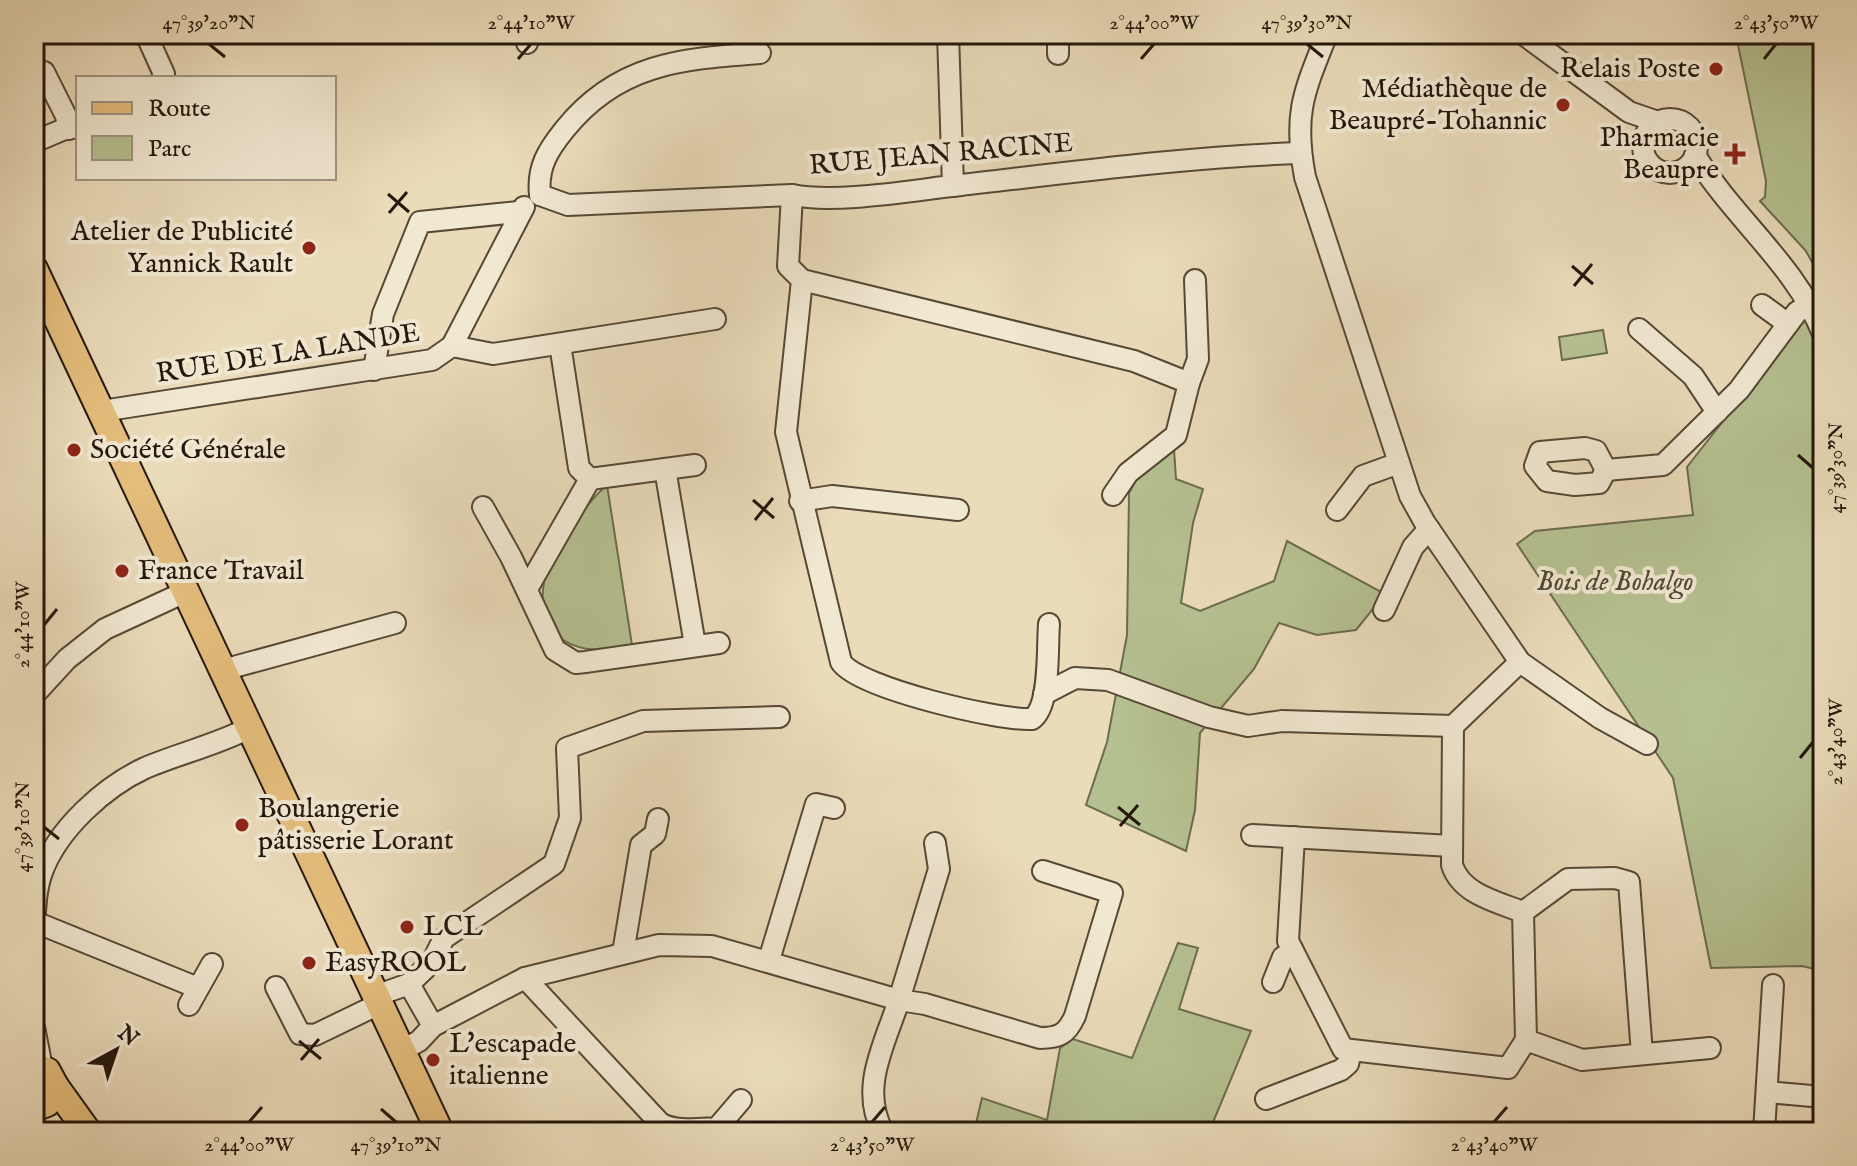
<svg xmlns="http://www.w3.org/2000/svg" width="1857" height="1166" viewBox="0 0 1857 1166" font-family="'IM FELL English',serif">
  <rect width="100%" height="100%" fill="#eadbb9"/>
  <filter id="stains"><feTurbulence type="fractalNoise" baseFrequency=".0025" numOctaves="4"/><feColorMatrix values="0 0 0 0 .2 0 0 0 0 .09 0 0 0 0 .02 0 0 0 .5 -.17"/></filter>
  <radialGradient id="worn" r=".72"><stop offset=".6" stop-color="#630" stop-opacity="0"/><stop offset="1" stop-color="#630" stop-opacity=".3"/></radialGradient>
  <g fill="#b5c090" stroke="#6c6c4e" stroke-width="2">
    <path d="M 1823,34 L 1823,282 L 1806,251 L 1760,201 L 1765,197 L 1766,181 L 1736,35 Z"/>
    <path d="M 1823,294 L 1823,971 L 1802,966 L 1711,968 L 1673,778 L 1517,544 L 1535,531 L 1693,515 L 1687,467 Z"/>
    <path d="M 1603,330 L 1607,353 L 1562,360 L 1559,337 Z"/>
    <path d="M 1174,449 L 1176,479 L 1203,489 L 1193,523 L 1181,603 L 1200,611 L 1274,581 L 1287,541 L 1385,594 L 1356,630 L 1317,635 L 1279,623 L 1254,669 L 1200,733 L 1195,810 L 1186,851 L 1086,805 L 1107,742 L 1127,635 L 1129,493 L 1142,470 Z"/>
    <path d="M 607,485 L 632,645 C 580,660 531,640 545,577 C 551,552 588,501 607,485 Z"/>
    <path d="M 1178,943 L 1198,948 L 1179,1009 L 1251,1031 L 1209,1132 L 974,1132 L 982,1098 L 1047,1120 L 1060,1048 L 1073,1039 L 1132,1058 Z"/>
  </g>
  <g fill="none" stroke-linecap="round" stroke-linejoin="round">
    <g stroke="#564836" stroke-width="24">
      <g id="minor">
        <path d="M 146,34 L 164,74 L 162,78"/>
        <path d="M 526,34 L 527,43"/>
        <path d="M 948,34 L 953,186"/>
        <path d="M 1327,34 C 1304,92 1293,113 1305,177 L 1410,496 L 1425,523 L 1520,662 L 1600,718 L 1647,744"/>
        <path d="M 1523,34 L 1629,112 L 1658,122"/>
        <path d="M 1058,54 L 1058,34"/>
        <path d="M 44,72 L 66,116 L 68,129"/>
        <circle cx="1670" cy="146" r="27"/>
        <path d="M 34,142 L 62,130 L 78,127"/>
        <path d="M 1695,155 C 1733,218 1796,265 1823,334"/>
        <path d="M 540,195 L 568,205 L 792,195 C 838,204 913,190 961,185 C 1074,172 1187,157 1300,153"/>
        <path d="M 540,195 C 537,167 548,150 565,129 C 618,63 682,59 760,53"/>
        <path d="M 792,195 L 788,266 L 802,280 L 786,432 L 841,662 C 858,688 1000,721 1032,719 C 1051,706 1047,646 1049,624"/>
        <path d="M 802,280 L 1134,361 L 1189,383 L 1176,435 L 1128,473 L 1113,495"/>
        <path d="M 1762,305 L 1788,324"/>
        <path d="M 1639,329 L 1693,376 L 1717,412"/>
        <path d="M 560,344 L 579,468 L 590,479"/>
        <path d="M 452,346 L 524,207"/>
        <path d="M 374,370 L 383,314 L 420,222 L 518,212"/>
        <path d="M 1189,383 L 1198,359 L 1195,280"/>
        <path d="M 102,411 L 432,360 L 452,346 L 493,354 L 715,319"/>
        <path d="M 1585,448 L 1596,451 L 1606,470 L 1599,483 L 1575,485 L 1547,481 L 1535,466 L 1540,452 Z"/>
        <path d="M 665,469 L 695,645"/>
        <path d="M 1606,470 L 1663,465 L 1739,390 L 1797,312 L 1810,304"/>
        <path d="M 590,479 L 695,465"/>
        <path d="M 800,501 L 832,496 L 958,510"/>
        <path d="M 483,507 L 511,557 L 555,650 L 576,663 L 585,662 L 719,643"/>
        <path d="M 1337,510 L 1363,476 L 1399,463"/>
        <path d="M 527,589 L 590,479"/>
        <path d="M 1384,610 L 1413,547 L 1429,529"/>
        <path d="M 1520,662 L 1453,726 L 1452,865 C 1461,894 1497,902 1523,912 L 1526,1040 L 1582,1060 L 1710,1048"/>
        <path d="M 223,670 L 395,623"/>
        <path d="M 1044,694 L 1075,678 L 1108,680 L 1209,717 L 1248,726 L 1282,721 L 1453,726"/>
        <path d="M 34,695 L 67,659 L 105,629 L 185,592"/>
        <path d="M 1252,835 L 1452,846"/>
        <path d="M 1294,837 L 1288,941 L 1343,1049 L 1508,1068 L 1526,1040"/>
        <path d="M 935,843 L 939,869 L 899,1000 L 925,1004 L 1040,1038 C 1059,1038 1067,1034 1075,1016 L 1112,893 L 1043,871"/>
        <path d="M 1523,912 L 1568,879 L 1615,878 L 1629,882 L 1642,1054"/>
        <path d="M 35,922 L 198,988"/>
        <path d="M 34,933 C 35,913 35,891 42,872 C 58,829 104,787 145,768 C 180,753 216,745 249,728"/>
        <path d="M 623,953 L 641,845 L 655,834 L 658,819"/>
        <path d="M 769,960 L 816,804 L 834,808"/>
        <path d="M 525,978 L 660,1123 C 682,1136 706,1123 728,1132"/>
        <path d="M 1273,982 L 1283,957 L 1293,951"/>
        <path d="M 409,984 L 433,1026"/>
        <path d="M 276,987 L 300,1034 L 315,1035 L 379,1004"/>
        <path d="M 375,996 L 409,984 L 432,962 L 444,938 L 554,864 L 570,818 L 567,748 L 643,721 L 779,717"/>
        <path d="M 189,1005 L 212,964"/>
        <path d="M 34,1027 L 42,1068"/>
        <path d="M 401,1051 L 419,1041 L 433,1026 L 525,978 L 659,945 L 712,946 L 899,1000 C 885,1044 859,1088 883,1132"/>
        <path d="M 1767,1092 L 1823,1097"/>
        <path d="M 1266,1099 L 1341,1070 L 1348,1064 L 1351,1052"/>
        <path d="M 717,1128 L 741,1100"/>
        <path d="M 1764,1132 L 1773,985"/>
      </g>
    </g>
    <g stroke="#24170b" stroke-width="30">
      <g id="major">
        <path d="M 34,269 L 440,1132"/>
        <path d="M 34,1067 L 47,1071 L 55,1086 L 47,1103 L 34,1108"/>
        <path d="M 55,1086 L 88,1132"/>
      </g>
    </g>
    <use href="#minor" stroke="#f1e8d2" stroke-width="20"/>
    <use href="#major" stroke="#e5be7c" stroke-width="26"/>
  </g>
  <path fill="none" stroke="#24170b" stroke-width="3" d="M 209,44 L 225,57M 1307,44 L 1323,57M 518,59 L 531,44M 1141,59 L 1154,44M 1764,59 L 1776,44M 388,194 L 409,212M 389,213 L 407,192M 1572,266 L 1593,284M 1574,286 L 1592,264M 1798,455 L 1813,468M 753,500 L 774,518M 755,520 L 773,498M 44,625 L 57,609M 1800,758 L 1813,742M 1118,807 L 1140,825M 1120,826 L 1138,805M 44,827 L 59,839M 299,1041 L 321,1059M 301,1060 L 319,1039M 381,1109 L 396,1122M 249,1122 L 262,1107M 872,1122 L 885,1107M 1494,1122 L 1507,1107"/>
  <g fill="#8f2418" stroke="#f1e8d2" stroke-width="3">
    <circle cx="1716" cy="69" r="8"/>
    <circle cx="1563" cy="105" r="8"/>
    <path d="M1731 142h8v8h8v8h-8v8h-8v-8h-8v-8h8z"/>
    <circle cx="309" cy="248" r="8"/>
    <circle cx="74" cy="450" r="8"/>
    <circle cx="122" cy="571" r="8"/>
    <circle cx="242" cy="825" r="8"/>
    <circle cx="407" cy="927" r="8"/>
    <circle cx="309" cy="963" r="8"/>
    <circle cx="433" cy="1060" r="8"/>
  </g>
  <g text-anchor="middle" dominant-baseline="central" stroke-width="8" stroke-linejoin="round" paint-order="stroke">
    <g font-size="28" fill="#24170b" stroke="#f1e8d2" text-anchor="start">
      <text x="1700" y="69" text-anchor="end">Relais Poste</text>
      <text x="1547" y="89" text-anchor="end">Médiathèque de<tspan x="1547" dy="32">Beaupré-Tohannic</tspan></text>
      <text x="1719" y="138" text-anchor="end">Pharmacie<tspan x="1719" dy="32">Beaupre</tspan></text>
      <text x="293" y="232" text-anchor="end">Atelier de Publicité<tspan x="293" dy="32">Yannick Rault</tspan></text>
      <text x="90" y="450">Société Générale</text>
      <text x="138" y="571">France Travail</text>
      <text x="258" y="809">Boulangerie<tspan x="258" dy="32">pâtisserie Lorant</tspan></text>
      <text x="423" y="927">LCL</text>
      <text x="325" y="963">EasyROOL</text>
      <text x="449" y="1044">L'escapade<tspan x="449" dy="32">italienne</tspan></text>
    </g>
    <g font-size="28" fill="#24170b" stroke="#f1e8d2">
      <text transform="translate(941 155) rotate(-5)">RUE JEAN RACINE</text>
      <text transform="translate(288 354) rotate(-9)">RUE DE LA LANDE</text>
    </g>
    <g font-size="28" font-style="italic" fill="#504a33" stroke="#f1e8d2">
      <text x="1615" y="582">Bois de Bohalgo</text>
    </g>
  </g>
  <rect width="1857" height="1166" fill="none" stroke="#eadbb9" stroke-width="88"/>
  <rect x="76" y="76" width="260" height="104" fill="#f1e8d2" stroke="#9f9482" stroke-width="2"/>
  <rect x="92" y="102" width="40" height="12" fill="#e5be7c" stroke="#9f9482" stroke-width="2"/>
  <text x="148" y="116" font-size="24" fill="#24170b">Route</text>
  <rect x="92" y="136" width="40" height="24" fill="#b5c090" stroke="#9f9482" stroke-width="2"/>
  <text x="148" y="156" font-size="24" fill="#24170b">Parc</text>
  <g transform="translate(116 1050) rotate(40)" stroke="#f1e8d2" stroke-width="6" paint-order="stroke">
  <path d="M0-6L14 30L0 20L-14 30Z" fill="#24170b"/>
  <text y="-12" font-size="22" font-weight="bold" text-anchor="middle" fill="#24170b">N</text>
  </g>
  <rect x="44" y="44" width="1769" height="1078" fill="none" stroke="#24170b" stroke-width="3"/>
  <g font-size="20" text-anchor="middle" fill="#24170b">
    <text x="209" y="29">47°39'20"N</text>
    <text x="531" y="29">2°44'10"W</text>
    <text x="1154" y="29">2°44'00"W</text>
    <text x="1307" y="29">47°39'30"N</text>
    <text x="1776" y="29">2°43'50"W</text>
    <text transform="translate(1835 468) rotate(-90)" y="7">47°39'30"N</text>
    <text transform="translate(22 625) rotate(-90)" y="7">2°44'10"W</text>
    <text transform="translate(1835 742) rotate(-90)" y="7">2°43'40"W</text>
    <text transform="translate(22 827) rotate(-90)" y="7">47°39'10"N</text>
    <text x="249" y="1151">2°44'00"W</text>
    <text x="396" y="1151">47°39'10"N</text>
    <text x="872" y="1151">2°43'50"W</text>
    <text x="1494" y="1151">2°43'40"W</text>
  </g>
  <rect width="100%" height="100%" filter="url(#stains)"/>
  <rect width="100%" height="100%" fill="url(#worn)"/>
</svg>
